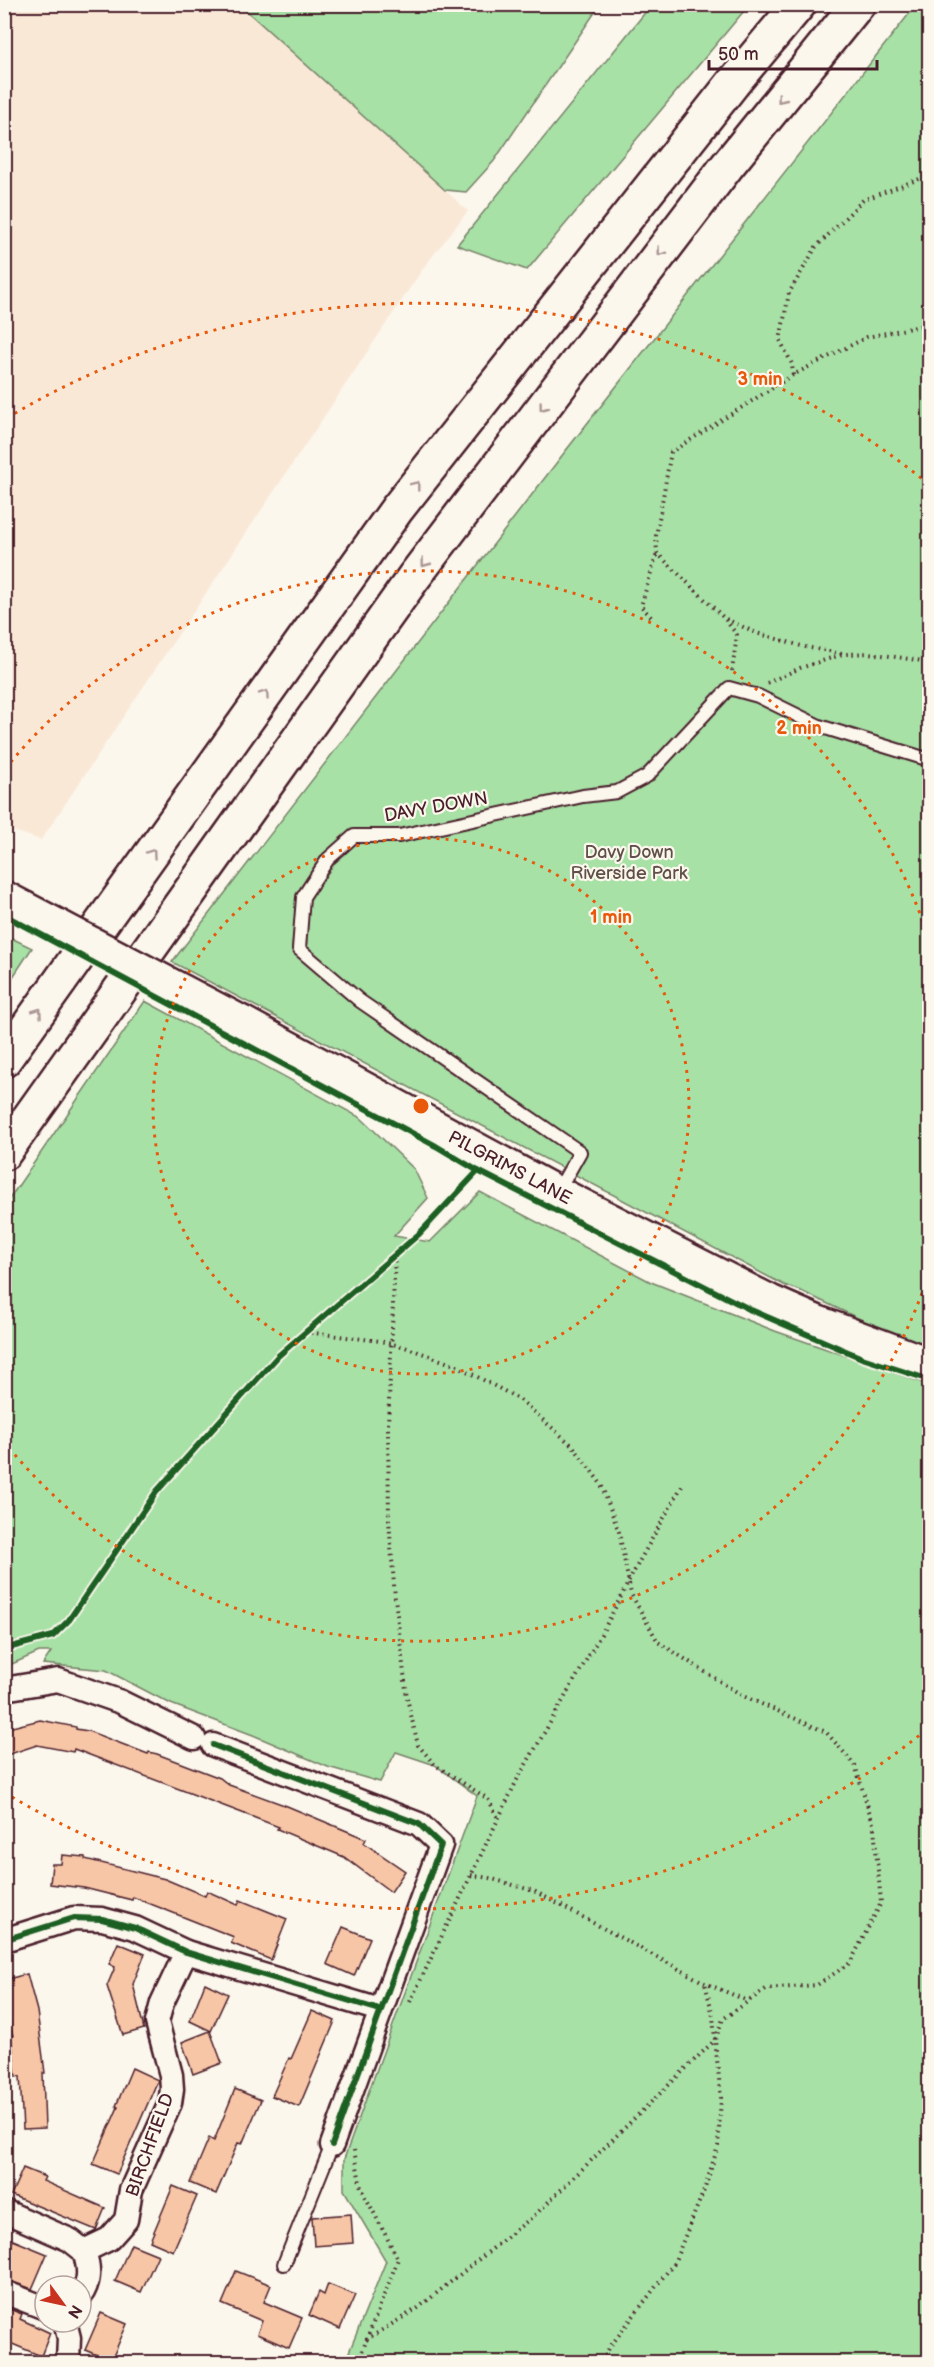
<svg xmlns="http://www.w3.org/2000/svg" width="934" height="2367" viewBox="0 0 934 2367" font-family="'Balsamiq Sans',sans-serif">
  <rect width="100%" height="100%" fill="#fbf7ec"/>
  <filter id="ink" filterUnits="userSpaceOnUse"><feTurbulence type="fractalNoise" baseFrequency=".0167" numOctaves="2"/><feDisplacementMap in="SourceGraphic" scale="12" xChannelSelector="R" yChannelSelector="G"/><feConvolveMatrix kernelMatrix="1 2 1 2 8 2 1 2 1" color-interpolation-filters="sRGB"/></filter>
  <g filter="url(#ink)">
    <path fill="#fae8d7" d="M 5,5 L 240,5 L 468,211 L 424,267 L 41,840 L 5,828 Z"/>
    <g fill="#a7e1a6" stroke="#788068" stroke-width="1.5">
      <path d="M 652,4 L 749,5 L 527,270 L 457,245 Z"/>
      <path d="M 240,5 L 600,5 L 494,161 L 466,192 L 445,190 Z"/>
      <path d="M 916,5 L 929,5 L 929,1352 L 801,1291 L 784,1285 L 172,962 L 564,453 Z"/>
      <path d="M 5,935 L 32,948 L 5,989 Z"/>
      <path d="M 145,1001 L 361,1118 L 414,1169 L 428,1198 L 394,1236 L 430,1242 L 480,1192 L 651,1282 L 775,1331 L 929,1385 L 929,2362 L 345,2362 L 386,2261 L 344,2190 L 344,2159 L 477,1796 L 435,1765 L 396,1752 L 380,1782 L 328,1767 L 253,1735 L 171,1704 L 106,1670 L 43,1664 L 51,1652 L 39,1652 L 5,1667 L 5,1205 Z"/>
    </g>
    <g fill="#f7c6a7" stroke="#4a1f2b" stroke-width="1.5">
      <path d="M 40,1720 L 76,1727 L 76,1729 L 88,1731 L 148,1754 L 149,1752 L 157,1754 L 220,1778 L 229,1785 L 287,1806 L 366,1839 L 364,1843 L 405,1871 L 391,1892 L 344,1857 L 277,1829 L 279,1827 L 74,1749 L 73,1752 L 37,1745 L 4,1756 L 4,1729 Z"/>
      <path d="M 62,1855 L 85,1857 L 85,1859 L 165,1879 L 205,1896 L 207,1891 L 238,1905 L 240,1900 L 287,1919 L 271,1960 L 231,1943 L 234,1937 L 133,1897 L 132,1900 L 84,1888 L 50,1884 L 52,1864 L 61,1864 Z"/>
      <path d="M 343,1927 L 370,1938 L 354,1976 L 327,1964 Z"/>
      <path d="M 118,1943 L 145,1954 L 133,1984 L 144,2029 L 123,2035 L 107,1986 L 115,1967 L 109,1964 Z"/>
      <path d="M 27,1974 L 37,2011 L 45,2073 L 43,2073 L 45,2128 L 23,2129 L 20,2076 L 16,2077 L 11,2036 L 13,2036 L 4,2001 L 4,1980 Z"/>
      <path d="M 205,1983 L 228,1994 L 211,2031 L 190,2021 Z"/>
      <path d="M 312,2011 L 335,2021 L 299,2107 L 272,2096 L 289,2058 L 291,2059 Z"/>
      <path d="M 210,2031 L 222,2063 L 193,2074 L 182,2042 Z"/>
      <path d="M 132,2068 L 158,2080 L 117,2174 L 93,2164 L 118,2107 L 116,2106 Z"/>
      <path d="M 235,2089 L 261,2100 L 242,2144 L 238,2143 L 216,2194 L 190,2183 L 209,2138 L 214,2141 Z"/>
      <path d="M 23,2168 L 45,2177 L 43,2181 L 105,2208 L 96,2230 L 11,2195 Z"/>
      <path d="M 173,2186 L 197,2196 L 173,2251 L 150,2241 Z"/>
      <path d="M 351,2214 L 353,2243 L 314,2246 L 312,2217 Z"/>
      <path d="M 13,2240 L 47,2254 L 32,2289 L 4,2279 L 4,2259 Z"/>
      <path d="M 131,2244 L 158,2255 L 141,2292 L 115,2281 Z"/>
      <path d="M 236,2271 L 271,2285 L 264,2302 L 302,2318 L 289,2348 L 257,2334 L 262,2321 L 222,2304 Z"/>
      <path d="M 328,2284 L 355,2295 L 340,2329 L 309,2315 L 319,2292 L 324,2295 Z"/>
      <path d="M 4,2307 L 22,2314 L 20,2319 L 50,2333 L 41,2356 L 10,2343 L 4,2355 Z"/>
      <path d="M 101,2313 L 127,2324 L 111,2361 L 85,2350 Z"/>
    </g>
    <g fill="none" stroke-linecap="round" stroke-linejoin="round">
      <g stroke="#4a1f2b" stroke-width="16">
        <g id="lane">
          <path d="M 558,1191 L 580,1152 L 360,1001 L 299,949 L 303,897 L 328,859 L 354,836 L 399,836 L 583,796 L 617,792 L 647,776 L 729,688 L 758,696 L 819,726 L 930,760"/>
          <path d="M 284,2264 L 332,2145"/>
        </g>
      </g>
      <g stroke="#4a1f2b" stroke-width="27">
        <g id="street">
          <path d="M 4,1689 L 58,1680 L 121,1702 L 194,1738"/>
          <path d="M 213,1745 L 419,1824 L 441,1845 L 332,2145"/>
          <path d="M 4,1940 L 74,1918 L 102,1919 L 135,1928 L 186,1952 L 380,2010"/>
          <path d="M 4,2211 L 70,2240 L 84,2251"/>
          <path d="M 4,2292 L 45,2308"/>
          <path d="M 81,2295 C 91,2280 89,2267 84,2251 L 109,2239 L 126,2220 L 131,2190 L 170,2103 L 172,2089 L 171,2075 L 157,2022 L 162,2003 L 186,1952"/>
          <path d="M 65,2322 L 69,2338 L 68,2362"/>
        </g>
      </g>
      <g stroke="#4a1f2b" stroke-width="38">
        <g id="secondary">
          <path d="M 4,898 L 23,908"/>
          <path d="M 242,1023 L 556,1193 L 770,1302 L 818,1323 L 930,1365"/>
        </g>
      </g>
      <g stroke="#4a1f2b" stroke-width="38">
        <g id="highway">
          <path d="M 4,1060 L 397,509 L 733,83 L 799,4"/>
          <path d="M 4,1153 L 414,577 L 727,166 L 858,4"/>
        </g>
      </g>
      <g stroke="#4a1f2b" stroke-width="4" stroke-dasharray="1.5 4.5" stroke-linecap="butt">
        <path d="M 793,375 L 792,364 L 780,340 L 789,293 L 816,247 L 863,200 L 930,175"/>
        <path d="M 651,617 L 641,606 L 657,553"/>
        <path d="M 726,619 L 756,633 L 805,647 L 845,654 L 869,653 L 930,662"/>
        <path d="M 732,671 L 737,635 L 725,619 L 657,553 L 656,536 L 671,452 L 793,375 L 867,337 L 930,324"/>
        <path d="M 767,683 L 800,668 L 844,654"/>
        <path d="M 395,1255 L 388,1425 L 389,1520 L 395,1598 L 407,1698 L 418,1745 L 435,1765 L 488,1799 L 499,1820"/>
        <path d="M 305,1332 L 380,1341 L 405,1347 L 457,1366 L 519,1399 L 573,1446 L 601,1484 L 619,1532 L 631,1594 L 658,1642 L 743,1696 L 826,1732 L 855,1765 L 874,1827 L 881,1903 L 850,1963 L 817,1985 L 766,1989 L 723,2019 L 715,2040 L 721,2098 L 718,2146 L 705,2188 L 674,2263 L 609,2348 L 603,2362"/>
        <path d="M 471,1875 L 489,1878 L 534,1891 L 705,1983 L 748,2001"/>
        <path d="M 410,2002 L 517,1780 L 603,1631 L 640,1560 L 682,1486"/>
        <path d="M 354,2150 L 361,2188 L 398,2259 L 358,2362"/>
        <path d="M 366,2340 L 418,2308 L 536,2214 L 715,2040 L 713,2016 L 705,1983"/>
      </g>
      <use href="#lane" stroke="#fbf7ec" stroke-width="12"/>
      <use href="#street" stroke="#fbf7ec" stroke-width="22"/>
      <use href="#secondary" stroke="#fbf7ec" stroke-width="33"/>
      <use href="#highway" stroke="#fbf7ec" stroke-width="33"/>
      <g stroke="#4a1f2b" stroke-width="38" stroke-linecap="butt">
        <path id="secondary-bridge" d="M 23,908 L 242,1023"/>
      </g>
      <use href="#secondary-bridge" stroke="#fbf7ec" stroke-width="33"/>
      <g stroke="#fbf7ec" stroke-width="10">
        <g id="cycleway">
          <path d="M 4,915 L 436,1146 L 478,1171"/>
          <path d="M 4,1649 L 53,1636 L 69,1620 L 157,1491 L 278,1356 L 419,1234 L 478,1171 L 751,1310 L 862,1358 L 930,1380"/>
          <path d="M 213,1745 L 419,1824 L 441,1845 L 332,2145"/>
          <path d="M 4,1940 L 74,1918 L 102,1919 L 135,1928 L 186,1952 L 380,2010"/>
        </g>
      </g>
      <use href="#cycleway" stroke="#1b5e20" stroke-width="6"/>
    </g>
    <defs><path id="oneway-chevron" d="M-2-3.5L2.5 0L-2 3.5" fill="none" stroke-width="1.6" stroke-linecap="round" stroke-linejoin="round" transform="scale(1.5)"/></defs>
    <g stroke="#ab9695">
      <use href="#oneway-chevron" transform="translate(781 99) rotate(129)"/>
      <use href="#oneway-chevron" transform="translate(661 252) rotate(127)"/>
      <use href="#oneway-chevron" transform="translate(543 407) rotate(127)"/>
      <use href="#oneway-chevron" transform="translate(416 485) rotate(-52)"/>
      <use href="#oneway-chevron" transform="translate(425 563) rotate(127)"/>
      <use href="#oneway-chevron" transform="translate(265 694) rotate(-55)"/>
      <use href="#oneway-chevron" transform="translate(152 853) rotate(-55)"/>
      <use href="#oneway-chevron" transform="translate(38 1012) rotate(-55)"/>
    </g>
  </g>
  <g fill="none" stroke="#e8590c" stroke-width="3" stroke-dasharray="3 6">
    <circle cx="421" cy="1106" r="268"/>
    <path d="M928 1276A535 535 0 0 1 5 1443M5 769A535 535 0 0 1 928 936"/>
    <path d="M926 1730A803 803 0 0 1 7 1794M7 418A803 803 0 0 1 926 482"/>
  </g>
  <g text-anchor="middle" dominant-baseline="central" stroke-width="4.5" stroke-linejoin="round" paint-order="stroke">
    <g font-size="18" fill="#4a1f2b" stroke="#fbf7ec">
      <text transform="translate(436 807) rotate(-10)">DAVY DOWN</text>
      <text transform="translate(510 1168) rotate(28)">PILGRIMS LANE</text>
      <text transform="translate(150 2145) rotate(-70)">BIRCHFIELD</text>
    </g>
    <g font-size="18" fill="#61504a" stroke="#fbf7ec">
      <text x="629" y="852">Davy Down<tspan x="629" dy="21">Riverside Park</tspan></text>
    </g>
  </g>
  <circle cx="421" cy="1106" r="9" fill="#e8590c" stroke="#fbf7ec" stroke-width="3"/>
  <g font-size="18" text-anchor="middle" font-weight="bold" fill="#e8590c" stroke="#fbf7ec" stroke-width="4.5" stroke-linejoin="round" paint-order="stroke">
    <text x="760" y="385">3 min</text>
    <text x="799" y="734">2 min</text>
    <text x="611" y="923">1 min</text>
  </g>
  <rect width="934" height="2367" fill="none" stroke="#fbf7ec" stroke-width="24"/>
  <rect x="12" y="12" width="910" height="2343" fill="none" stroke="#4a1f2b" stroke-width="2" filter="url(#ink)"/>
  <g transform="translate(63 2304) rotate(123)"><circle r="28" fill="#fbf7ec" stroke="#b4a19f" stroke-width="1.5"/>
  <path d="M0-4.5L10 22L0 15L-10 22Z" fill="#c8321e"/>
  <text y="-9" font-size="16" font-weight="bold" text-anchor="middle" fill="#4a1f2b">N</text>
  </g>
  <path d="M709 60v9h168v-9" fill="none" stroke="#4a1f2b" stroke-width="3"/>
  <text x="718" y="60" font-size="18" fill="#4a1f2b" stroke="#fbf7ec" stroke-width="4.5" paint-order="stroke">50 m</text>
</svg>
